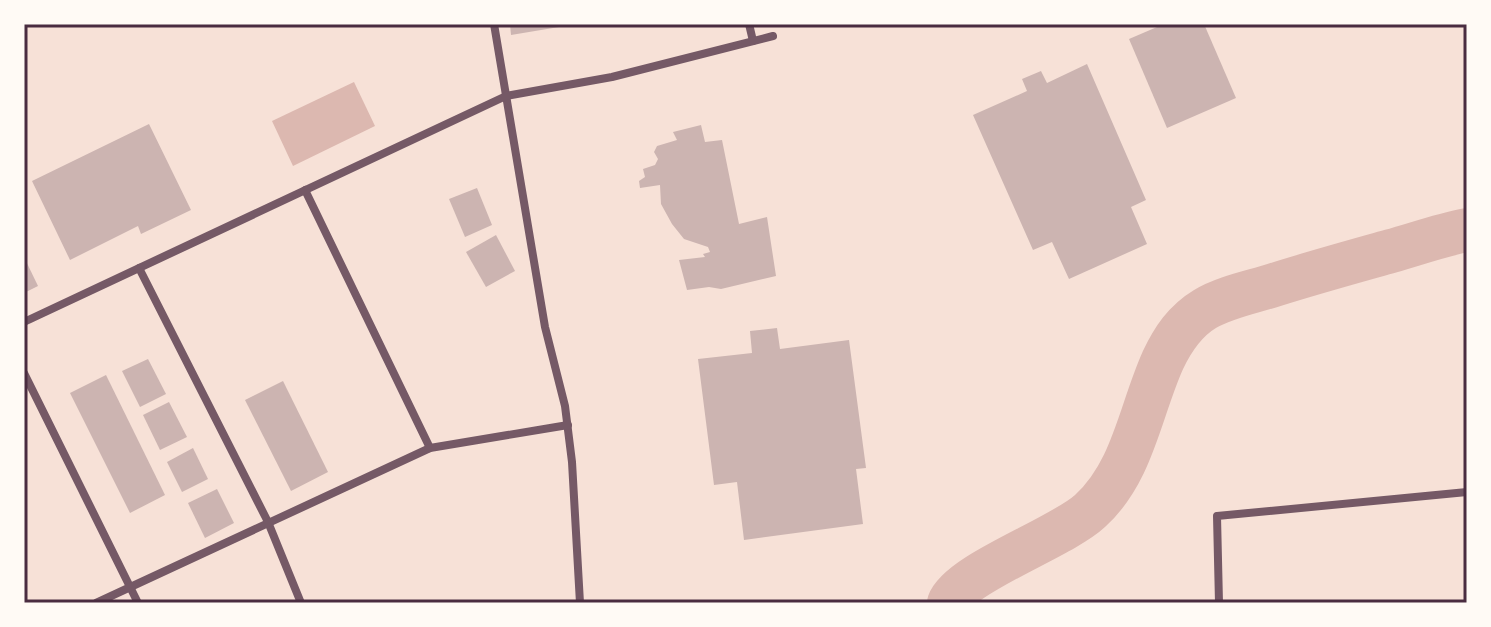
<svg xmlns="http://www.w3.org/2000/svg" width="1491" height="627" viewBox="0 0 1491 627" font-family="'Noto Sans',sans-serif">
  <rect width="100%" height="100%" fill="#f7e1d7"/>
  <path fill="#dcb8b0" d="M 354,82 L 375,126 L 293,166 L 272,121 Z"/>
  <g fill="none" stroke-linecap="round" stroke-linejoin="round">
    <path stroke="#dcb8b0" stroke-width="44" d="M 949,603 C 960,573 1061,538 1090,511 C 1133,472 1140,411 1163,360 C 1173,339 1185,321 1205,309 C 1225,297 1252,292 1274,285 C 1312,273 1352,262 1391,251 C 1416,244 1441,235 1467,230"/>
  </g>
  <g fill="#ccb4b1">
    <path d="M 510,24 L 558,24 L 559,27 L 511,35 Z"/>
    <path d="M 1164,24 L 1204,24 L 1236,98 L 1167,128 L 1129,39 Z"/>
    <path d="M 1087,64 L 1146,200 L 1131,207 L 1147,244 L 1069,279 L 1052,242 L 1033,250 L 973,115 L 1027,91 L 1022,79 L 1041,71 L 1047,83 Z"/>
    <path d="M 149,124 L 191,210 L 141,234 L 138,226 L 70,260 L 32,181 Z"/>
    <path d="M 701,125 L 705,142 L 722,140 L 739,224 L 767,217 L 776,276 L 721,289 L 709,287 L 687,290 L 679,260 L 705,257 L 703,254 L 710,252 L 708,247 L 684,239 L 672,224 L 661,204 L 660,185 L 640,188 L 639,181 L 645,177 L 643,169 L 655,165 L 658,159 L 654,152 L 657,146 L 677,140 L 673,132 Z"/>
    <path d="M 477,188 L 492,225 L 465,237 L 449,199 Z"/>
    <path d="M 496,235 L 515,271 L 486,287 L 466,252 Z"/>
    <path d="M 24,257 L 38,286 L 24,293 Z"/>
    <path d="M 777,328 L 780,349 L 849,340 L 866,468 L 856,469 L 863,524 L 744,540 L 737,482 L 714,485 L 698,359 L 752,353 L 750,331 Z"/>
    <path d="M 148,359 L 166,394 L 140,407 L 122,371 Z"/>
    <path d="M 106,375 L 165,495 L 130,513 L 70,393 Z"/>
    <path d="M 283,381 L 328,472 L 291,491 L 245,400 Z"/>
    <path d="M 169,402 L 187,437 L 160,450 L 143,415 Z"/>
    <path d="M 193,448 L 208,479 L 182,492 L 167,462 Z"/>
    <path d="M 217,489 L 234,523 L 205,538 L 188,503 Z"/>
  </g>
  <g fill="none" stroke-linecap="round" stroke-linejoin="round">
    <g stroke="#755966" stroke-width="8">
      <path d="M 494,24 L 545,327 L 565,406 L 572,462 L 580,603"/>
      <path d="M 749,24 L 753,41"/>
      <path d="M 305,190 L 430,448"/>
      <path d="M 139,268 L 268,522 L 301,603"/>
      <path d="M 24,322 L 506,96 L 612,77 L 773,36"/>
      <path d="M 24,373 L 138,603"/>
      <path d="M 96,603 L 430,448 L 568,425"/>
      <path d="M 1219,603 L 1217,516 L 1467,492"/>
    </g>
  </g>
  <rect width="1491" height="627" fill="none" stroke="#fffaf5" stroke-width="52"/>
  <rect x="26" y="26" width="1439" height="575" fill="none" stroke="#4a2c40" stroke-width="3"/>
</svg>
